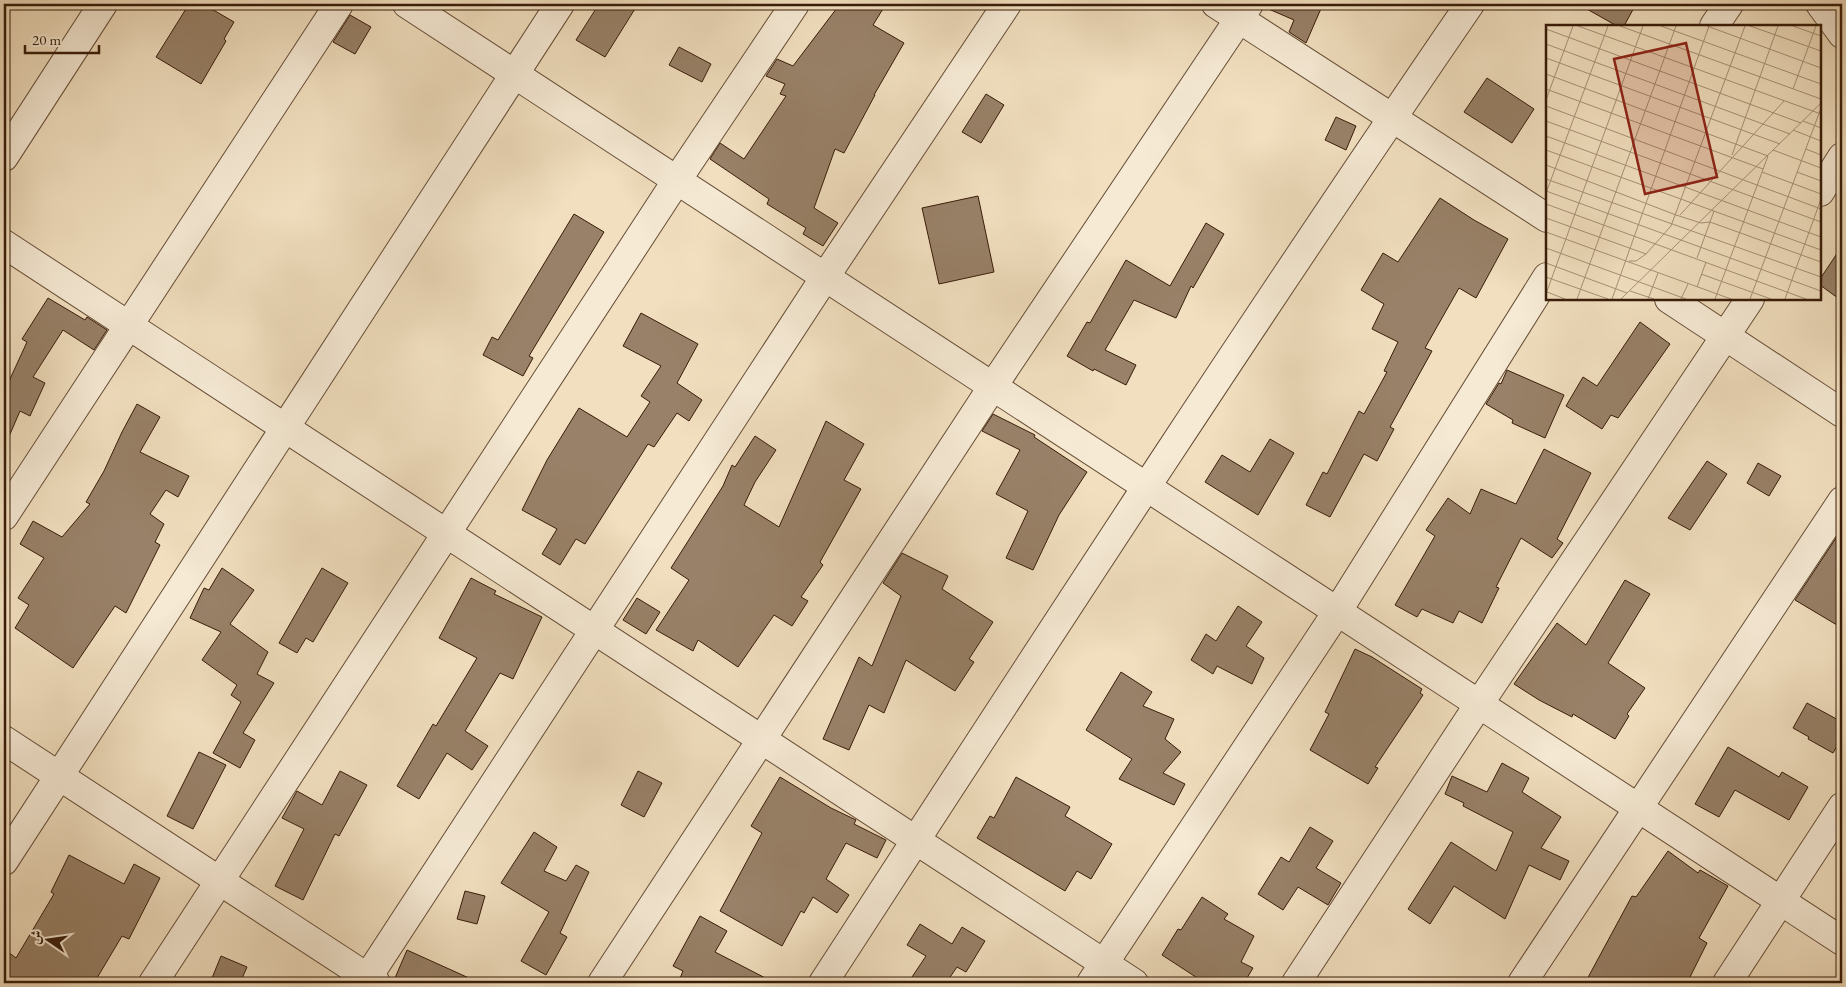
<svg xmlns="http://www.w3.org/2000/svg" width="1846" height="987" viewBox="0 0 1846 987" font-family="'EB Garamond',Amiri,serif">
  <rect width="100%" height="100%" fill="#f1dfbf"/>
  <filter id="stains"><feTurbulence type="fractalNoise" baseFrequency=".004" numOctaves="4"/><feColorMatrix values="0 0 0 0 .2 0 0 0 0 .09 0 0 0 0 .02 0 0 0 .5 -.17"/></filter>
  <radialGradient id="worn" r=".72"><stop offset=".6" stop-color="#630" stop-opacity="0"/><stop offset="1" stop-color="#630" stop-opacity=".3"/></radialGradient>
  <g fill="#988168" stroke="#381c09">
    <path d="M 189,4 L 203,4 L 234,22 L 224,39 L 226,41 L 201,84 L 156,57 Z"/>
    <path d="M 599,4 L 638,4 L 605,57 L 576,40 Z"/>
    <path d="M 840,4 L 886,4 L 873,25 L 904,43 L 874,95 L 875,95 L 844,153 L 835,149 L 814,208 L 838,223 L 823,246 L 803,234 L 806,228 L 767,204 L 769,199 L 710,159 L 720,143 L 744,159 L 786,96 L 780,94 L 785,84 L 766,76 L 777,59 L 793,66 Z"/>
    <path d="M 1264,4 L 1323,4 L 1306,43 L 1289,32 L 1294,20 L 1264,7 Z"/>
    <path d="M 1578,4 L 1636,4 L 1624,26 L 1617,26 Z"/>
    <path d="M 350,15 L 371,27 L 355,54 L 333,42 Z"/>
    <path d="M 679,47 L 711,64 L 702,82 L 669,65 Z"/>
    <path d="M 1487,78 L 1534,109 L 1512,143 L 1464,112 Z"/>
    <path d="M 986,94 L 1004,105 L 981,143 L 962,132 Z"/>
    <path d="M 1336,117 L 1356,126 L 1346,150 L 1325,140 Z"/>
    <path d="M 978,196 L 994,272 L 939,284 L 922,208 Z"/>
    <path d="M 1440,198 L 1474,220 L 1508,239 L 1476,298 L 1459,288 L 1425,348 L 1432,351 L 1390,427 L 1394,429 L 1377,461 L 1364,454 L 1330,517 L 1306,505 L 1323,472 L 1327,474 L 1359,411 L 1364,414 L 1387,372 L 1384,371 L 1398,342 L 1372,329 L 1384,304 L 1361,290 L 1383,253 L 1398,262 Z"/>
    <path d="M 574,214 L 604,232 L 529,356 L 533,358 L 523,376 L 483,355 L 492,337 L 498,340 Z"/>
    <path d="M 1206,223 L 1224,234 L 1193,288 L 1191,286 L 1176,318 L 1134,300 L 1105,350 L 1136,365 L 1126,385 L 1094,369 L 1093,371 L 1067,356 L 1087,322 L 1090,323 L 1126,260 L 1170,286 Z"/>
    <path d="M 1842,246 L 1842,301 L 1820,285 L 1820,279 Z"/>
    <path d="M 48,298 L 85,320 L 87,317 L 107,330 L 94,350 L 63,330 L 33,377 L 45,383 L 30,416 L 20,411 L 4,448 L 4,392 L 27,342 L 22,339 Z"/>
    <path d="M 641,313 L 698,344 L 677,383 L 702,400 L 689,421 L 677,413 L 654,447 L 648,444 L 585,544 L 576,539 L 560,565 L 542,554 L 557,529 L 522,510 L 547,460 L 579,408 L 627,437 L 650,402 L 641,396 L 661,366 L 623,346 Z"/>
    <path d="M 1640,322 L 1670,344 L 1618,418 L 1611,415 L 1602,429 L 1566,406 L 1583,377 L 1597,386 Z"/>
    <path d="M 1507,370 L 1564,395 L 1545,438 L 1512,423 L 1513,420 L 1486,404 L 1499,383 L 1501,384 Z"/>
    <path d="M 137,404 L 160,417 L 140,452 L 189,476 L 178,497 L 166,490 L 150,514 L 164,524 L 155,542 L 160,545 L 126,613 L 115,606 L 73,668 L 15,628 L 29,605 L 18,598 L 44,558 L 20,544 L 33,521 L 62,537 L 90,504 L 86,502 L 104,471 L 122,432 Z"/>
    <path d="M 993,414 L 1035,435 L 1034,437 L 1087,472 L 1059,515 L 1033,570 L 1006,558 L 1028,511 L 996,494 L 1020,450 L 982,431 Z"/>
    <path d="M 826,421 L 864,444 L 844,480 L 861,489 L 820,562 L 823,565 L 801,597 L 808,601 L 792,626 L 774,615 L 738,667 L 698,640 L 693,651 L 656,630 L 689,580 L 671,568 L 723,486 L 732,465 L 735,467 L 755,436 L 776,450 L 755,482 L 744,505 L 779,527 Z"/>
    <path d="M 1270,439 L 1294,453 L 1258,515 L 1205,482 L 1222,455 L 1250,472 Z"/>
    <path d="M 1544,449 L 1591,473 L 1557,539 L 1563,543 L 1552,558 L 1521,538 L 1496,587 L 1499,588 L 1482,623 L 1459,611 L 1453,623 L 1422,609 L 1417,617 L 1395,605 L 1435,536 L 1426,530 L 1448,498 L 1470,514 L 1481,489 L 1516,504 Z"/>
    <path d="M 1707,461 L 1727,474 L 1690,530 L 1668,518 Z"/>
    <path d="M 1758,463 L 1781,476 L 1769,496 L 1747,483 Z"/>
    <path d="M 1842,529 L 1842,565 L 1836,577 L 1842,581 L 1842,628 L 1795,600 Z"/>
    <path d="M 902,553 L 948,576 L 942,589 L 993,622 L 969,659 L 974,662 L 955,691 L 906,660 L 884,713 L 869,705 L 849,750 L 823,739 L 859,657 L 872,666 L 901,596 L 883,583 Z"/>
    <path d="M 222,568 L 254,590 L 230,624 L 268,652 L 257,674 L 274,683 L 243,733 L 255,740 L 240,768 L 213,753 L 241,702 L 231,695 L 237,685 L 202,660 L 221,632 L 190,618 L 204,588 L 209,590 Z"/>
    <path d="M 322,568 L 348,583 L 313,642 L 306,638 L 297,653 L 279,643 Z"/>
    <path d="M 471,578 L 496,591 L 494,594 L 542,617 L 513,679 L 500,673 L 465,731 L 488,746 L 472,770 L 447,753 L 419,799 L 397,786 L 433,724 L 436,726 L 477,658 L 439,638 Z"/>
    <path d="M 1625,580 L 1650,594 L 1608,663 L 1645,688 L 1627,714 L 1629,716 L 1615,739 L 1573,714 L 1572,717 L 1539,700 L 1514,684 L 1557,623 L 1586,645 Z"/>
    <path d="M 637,598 L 660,612 L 646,634 L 623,620 Z"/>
    <path d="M 1238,606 L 1262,622 L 1246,646 L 1264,658 L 1252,684 L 1217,666 L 1213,674 L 1191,660 L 1206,634 L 1216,641 Z"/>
    <path d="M 1355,649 L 1372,657 L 1422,689 L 1420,693 L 1423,695 L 1375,767 L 1378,768 L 1368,784 L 1310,750 L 1329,714 L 1325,712 Z"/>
    <path d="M 1121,672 L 1152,692 L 1143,706 L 1174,719 L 1165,739 L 1181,752 L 1163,773 L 1185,784 L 1174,805 L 1119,779 L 1132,759 L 1086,730 Z"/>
    <path d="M 1807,703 L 1842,722 L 1842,737 L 1833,753 L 1808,739 L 1809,737 L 1793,728 Z"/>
    <path d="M 1728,747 L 1779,777 L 1782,772 L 1808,787 L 1789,820 L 1735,790 L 1719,817 L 1695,804 Z"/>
    <path d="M 199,752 L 226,765 L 193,829 L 167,816 Z"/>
    <path d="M 1502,763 L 1529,778 L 1522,792 L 1561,817 L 1541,848 L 1569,861 L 1560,880 L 1529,865 L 1505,919 L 1454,886 L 1430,924 L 1408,909 L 1451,842 L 1496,871 L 1513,832 L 1463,806 L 1464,803 L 1445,794 L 1452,776 L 1487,792 Z"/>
    <path d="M 340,771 L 367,785 L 339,836 L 335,834 L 303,900 L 275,886 L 304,829 L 282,818 L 297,791 L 322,805 Z"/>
    <path d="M 638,771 L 662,783 L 644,817 L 621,805 Z"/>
    <path d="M 780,777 L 831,808 L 856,820 L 854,824 L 886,840 L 877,858 L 846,843 L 826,879 L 849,895 L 837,913 L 813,897 L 804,913 L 801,911 L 782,946 L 720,911 L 762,833 L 751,826 Z"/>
    <path d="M 1016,777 L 1070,807 L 1065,816 L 1112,844 L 1091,879 L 1077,871 L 1065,891 L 977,838 L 990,816 L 994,818 Z"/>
    <path d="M 1310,827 L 1333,841 L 1316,868 L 1341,883 L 1328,905 L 1298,887 L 1283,910 L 1258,894 L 1281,857 L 1289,862 Z"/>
    <path d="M 534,832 L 557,847 L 544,871 L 566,881 L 576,865 L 589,872 L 560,933 L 567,937 L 546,975 L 521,961 L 549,912 L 501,883 Z"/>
    <path d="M 1668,851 L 1698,873 L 1700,870 L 1728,886 L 1699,938 L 1707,943 L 1687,983 L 1585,983 L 1632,896 L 1636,897 Z"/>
    <path d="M 69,855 L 124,884 L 134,864 L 160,878 L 129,939 L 122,936 L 94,983 L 4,983 L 4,949 L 16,958 L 54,894 L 51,892 Z"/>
    <path d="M 465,891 L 485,896 L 477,924 L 457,919 Z"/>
    <path d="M 1202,897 L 1228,914 L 1224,919 L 1254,936 L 1241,962 L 1253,968 L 1244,983 L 1205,983 L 1162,955 L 1178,929 L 1181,930 Z"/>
    <path d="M 700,916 L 727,931 L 715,952 L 775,983 L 678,983 L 683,971 L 673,966 Z"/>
    <path d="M 920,924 L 952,944 L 962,927 L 985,941 L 966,972 L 957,967 L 946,983 L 908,983 L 926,956 L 907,945 Z"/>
    <path d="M 407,950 L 480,983 L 407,983 L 395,978 Z"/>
    <path d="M 221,956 L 247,967 L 240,983 L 210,983 Z"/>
  </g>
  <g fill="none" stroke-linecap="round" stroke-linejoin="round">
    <g stroke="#664d36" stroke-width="30">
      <g id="minor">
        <path d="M 407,4 L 1842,941"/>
        <path d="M 1216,4 L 1547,218"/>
        <path d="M 1820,4 L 1842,34"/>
        <path d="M 1714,26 L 1729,4"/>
        <path d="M 4,157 L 103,4"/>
        <path d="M 1820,192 L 1842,157"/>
        <path d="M 4,244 L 1134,983"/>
        <path d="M 1669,299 L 1842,413"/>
        <path d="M 4,516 L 339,4"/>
        <path d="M 4,740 L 376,983"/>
        <path d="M 4,861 L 560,4"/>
        <path d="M 153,983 L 677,180 L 795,4"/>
        <path d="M 364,983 L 825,277 L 1007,4"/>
        <path d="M 602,983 L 993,386 L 1249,4"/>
        <path d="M 823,983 C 1036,655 1249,326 1470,4"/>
        <path d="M 1091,983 L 1337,612 L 1547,277"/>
        <path d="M 1296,983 L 1479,704 L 1750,299"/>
        <path d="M 1522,983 L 1842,501"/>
        <path d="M 1727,983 L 1842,807"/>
      </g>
    </g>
    <use href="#minor" stroke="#f6ead5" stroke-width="28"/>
  </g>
  <g transform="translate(1546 25)">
    <rect width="275" height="275" fill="#f1dfbf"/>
    <path fill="none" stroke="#a79176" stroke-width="1" d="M 32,1 L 275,89M 74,1 L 275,74M 115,1 L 275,59M 161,1 L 275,43M 204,1 L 275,26M 247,1 L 275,11M 0,4 L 255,98M 0,19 L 244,109M 0,33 L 234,119M 0,49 L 222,131 L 169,274M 0,64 L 217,144M 247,64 L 270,1M 0,75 L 27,1M 0,81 L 275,184M 0,96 L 275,197M 257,96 L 275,103M 247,105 L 275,116M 0,111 L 275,212M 260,124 L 275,130M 0,125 L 275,225M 227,125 L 275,143M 186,130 L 232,1M 0,140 L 130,190 L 155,198 L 164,197 L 275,237M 216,147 L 275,169M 251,147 L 275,156M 0,154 L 275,252M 0,166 L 275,266M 0,168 L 62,1M 0,179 L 260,274M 134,190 L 238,76M 0,193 L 100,229M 0,207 L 185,274M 0,223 L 140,274M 151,233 L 168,186M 83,236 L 90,236 L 100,229 L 125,201 L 199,1M 0,238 L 81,268M 155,249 L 225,274M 0,252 L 62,274M 151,262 L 160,237M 84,266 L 108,274M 1,267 L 19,274M 0,269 L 97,1M 31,274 L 130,1M 66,274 L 163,1M 75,274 L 275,78M 102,274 L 112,248M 135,274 L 142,259M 204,274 L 275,83M 239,274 L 275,174"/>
    <path fill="#8f2418" fill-opacity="0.15" stroke="#8f2418" stroke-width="2.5" d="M 140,18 L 171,152 L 99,169 L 68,34 Z"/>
    <rect width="275" height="275" fill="none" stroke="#381c09" stroke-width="2.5"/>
  </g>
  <rect width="1846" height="987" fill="none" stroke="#f1dfbf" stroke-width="20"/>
  <rect x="5" y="5" width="1836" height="977" fill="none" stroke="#381c09" stroke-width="2.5"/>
  <rect x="10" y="10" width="1826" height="967" fill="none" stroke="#381c09"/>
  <g transform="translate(48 940) rotate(283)" stroke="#f6ead5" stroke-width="4" paint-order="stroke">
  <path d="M0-4L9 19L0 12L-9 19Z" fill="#381c09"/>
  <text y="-8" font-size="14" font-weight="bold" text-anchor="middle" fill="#381c09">ش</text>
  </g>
  <path d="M25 45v8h74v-8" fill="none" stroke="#381c09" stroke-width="2.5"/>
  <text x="32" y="45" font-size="15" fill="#381c09" stroke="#f6ead5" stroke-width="4" paint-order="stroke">20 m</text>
  <rect width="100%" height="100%" filter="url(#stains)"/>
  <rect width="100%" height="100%" fill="url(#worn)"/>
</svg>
